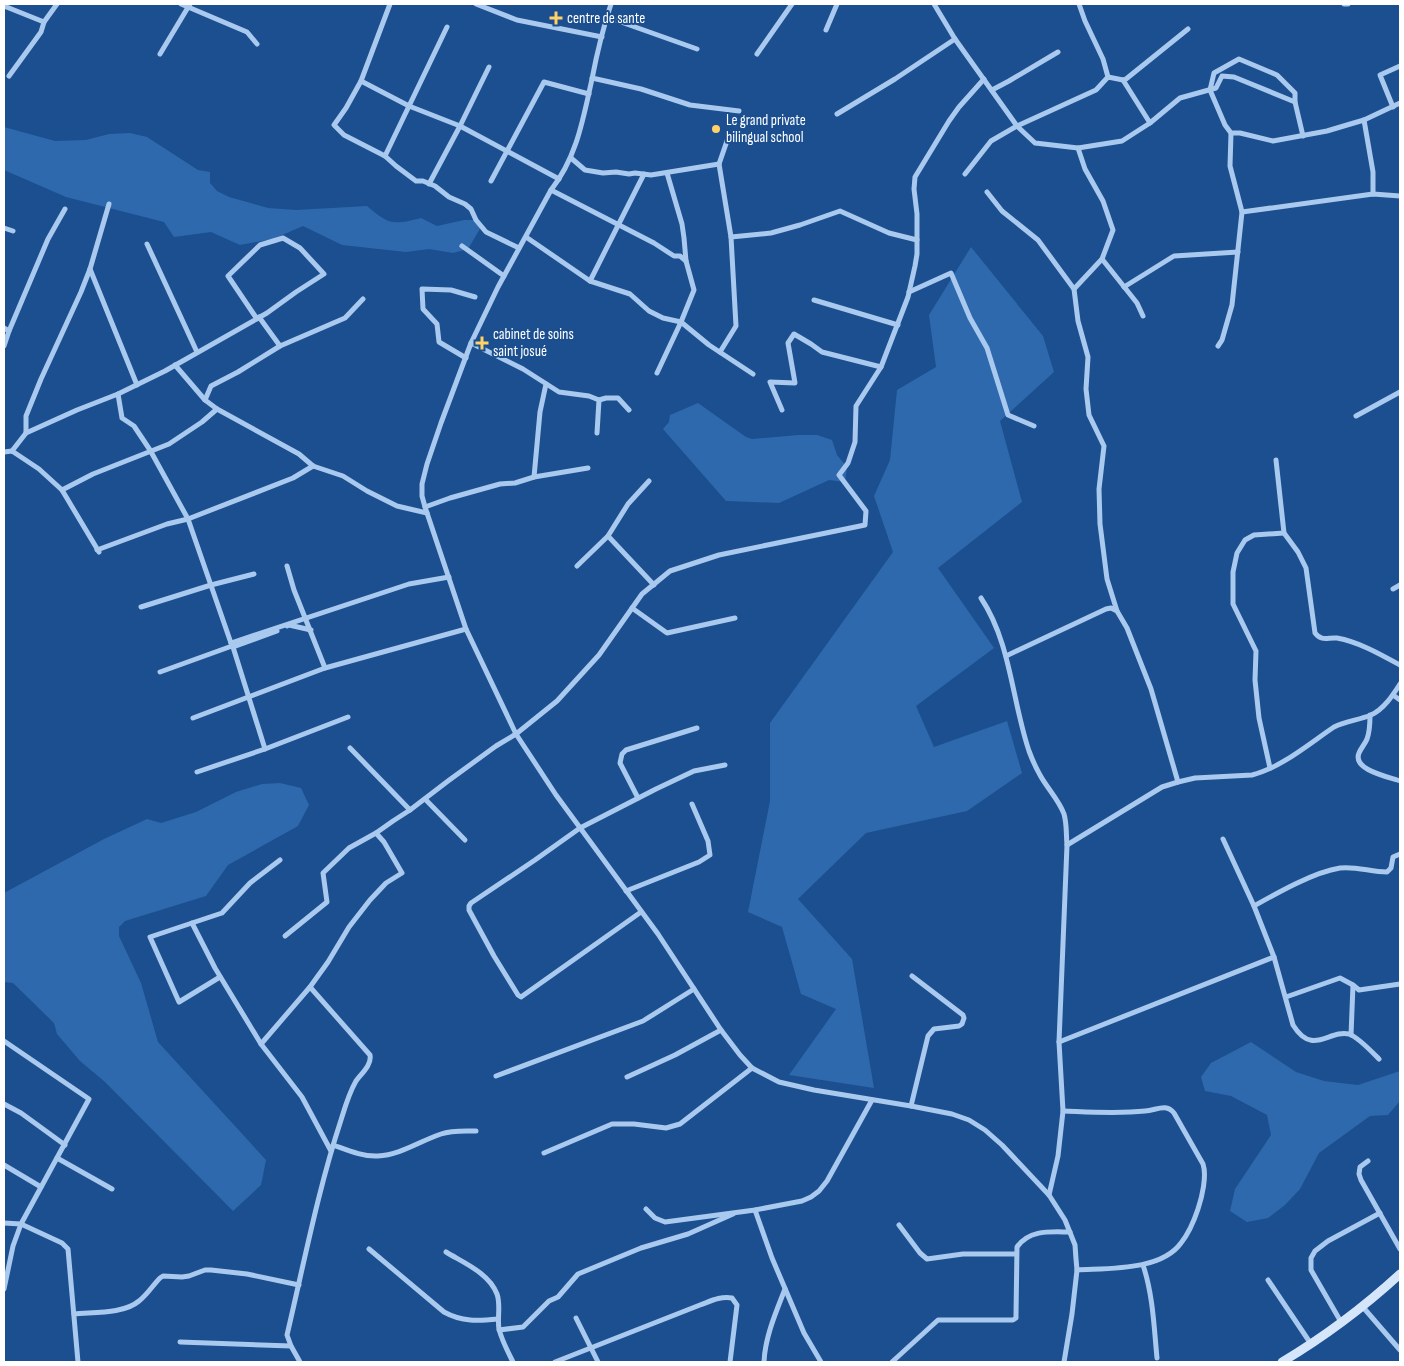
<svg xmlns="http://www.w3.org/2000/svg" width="1404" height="1366" viewBox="0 0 1404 1366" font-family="'Sofia Sans Condensed',sans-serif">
  <rect width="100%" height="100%" fill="#1b4f8f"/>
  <g fill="#2e69ad">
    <path d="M 4,127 L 55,141 L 86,140 L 109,134 L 130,133 L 147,137 L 198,170 L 210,172 L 210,183 L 217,191 L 229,197 L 268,208 L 296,210 L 367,206 C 389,225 393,225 421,218 L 437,226 L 464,220 L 476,220 L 481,227 L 468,249 L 453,253 L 429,249 L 406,252 L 342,245 L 303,226 L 273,239 L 240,245 L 211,232 L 174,237 L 164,222 L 66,197 L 4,170 Z"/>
    <path d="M 971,247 L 1043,336 L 1054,372 L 1000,421 L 1022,502 L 938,568 L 994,648 L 916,706 L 934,747 L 1007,721 L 1022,773 L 967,811 L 866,833 L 798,899 L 852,959 L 874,1088 L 789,1075 L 836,1009 L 801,994 L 782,927 L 748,912 L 770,801 L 770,723 L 893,552 L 874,496 L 890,460 L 897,390 L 936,367 L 929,315 Z"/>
    <path d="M 698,403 L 746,437 L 752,439 L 798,435 L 817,435 L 832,440 L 837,455 L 847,467 L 845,482 L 829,480 L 779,503 L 726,501 L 663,429 L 669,422 L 670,415 Z"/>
    <path d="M 280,783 L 301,788 L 309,805 L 298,826 L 228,865 L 206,896 L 125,921 L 119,927 L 119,936 L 141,983 L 158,1042 L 266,1160 L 261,1185 L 233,1211 L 105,1082 L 80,1061 L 57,1034 L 54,1023 L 13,983 L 4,982 L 4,893 L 104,839 L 147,819 L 161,823 L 196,812 L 236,792 L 262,784 Z"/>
    <path d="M 1251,1042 L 1296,1072 L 1324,1081 L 1358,1085 L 1400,1071 L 1400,1101 L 1388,1115 L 1370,1116 L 1319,1153 L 1300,1189 L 1285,1205 L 1268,1218 L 1247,1222 L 1230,1211 L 1235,1189 L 1271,1135 L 1267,1115 L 1231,1096 L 1205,1091 L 1201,1077 L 1211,1063 Z"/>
  </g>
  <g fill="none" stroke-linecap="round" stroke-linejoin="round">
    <g stroke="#a9c9ee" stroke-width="5">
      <path d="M 181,4 L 247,32 L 257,44"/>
      <path d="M 390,4 L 361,81 L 346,108 L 334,125 L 344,135 L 385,156 L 396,166 L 416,181 L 423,181 L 435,186 L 449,197 L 465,204 L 471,209 L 476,220 L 486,232 L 519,248"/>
      <path d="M 476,4 L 517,20 L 602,37"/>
      <path d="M 611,4 C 603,28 597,53 592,79 C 583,119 577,157 551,190 L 498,287 L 471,343 L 441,423 L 427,464 L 422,484 L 422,496 L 425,507 L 466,629 L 516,734 L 556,795 L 658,934 L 721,1030 L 740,1055 L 752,1068 L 779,1082 L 814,1090 L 911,1106 L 952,1114 L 969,1120 L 985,1130 L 1002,1145 L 1049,1195 L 1065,1220 L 1075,1245 L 1076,1259 L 1077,1270 L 1072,1314 L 1064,1362"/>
      <path d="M 934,4 L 955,39 L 1017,126 L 1035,143 L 1078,148 L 1122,141 L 1150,123 L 1180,98 L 1216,88 L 1222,76 L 1234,77 L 1295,102 L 1303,136"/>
      <path d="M 1079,4 L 1085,21 L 1103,59 L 1108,77"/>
      <path d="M 1344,4 L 1348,4"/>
      <path d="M 4,6 L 44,22 L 57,4"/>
      <path d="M 607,17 L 697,49"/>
      <path d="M 826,30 L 837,4"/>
      <path d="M 160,54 L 190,4"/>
      <path d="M 757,54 L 792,4"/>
      <path d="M 9,76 L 41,32 L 44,22"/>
      <path d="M 592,78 L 641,89 L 690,105 L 739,111"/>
      <path d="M 1123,80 L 1150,123"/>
      <path d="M 361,81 L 409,106 L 460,126 L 559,179"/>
      <path d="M 992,90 L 1009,81 L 1058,52"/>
      <path d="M 1295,102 L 1295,93 L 1277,75 L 1239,59 L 1214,73 L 1210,90 L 1225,125 L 1231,133 L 1240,133 L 1273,141 L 1327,131 L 1347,125 L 1364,120 L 1400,103"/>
      <path d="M 1393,107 L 1380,75 L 1400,66"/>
      <path d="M 837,114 L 895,79 L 955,39"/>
      <path d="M 1364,120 L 1373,172 L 1373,194"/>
      <path d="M 728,138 L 719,164 L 731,237 L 771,233 L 800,225 L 840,211 L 889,233 L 917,240"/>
      <path d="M 1078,148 L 1085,169 L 1103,201 L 1113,230 L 1102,259 L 1074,289 L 1078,321 L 1088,357 L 1086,389 L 1089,415 L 1104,446 L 1099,489 L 1100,524 L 1107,579 L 1117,611"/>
      <path d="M 385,156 L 447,27"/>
      <path d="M 571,158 L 585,170 L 603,173 L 616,172 L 629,174 L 635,173 L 651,175 L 719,164"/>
      <path d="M 965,174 L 991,141 L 1017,126 L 1096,90 L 1108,77 L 1123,80 L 1126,79 L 1188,29"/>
      <path d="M 491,181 L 544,82 L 589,94"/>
      <path d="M 429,184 L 460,126 L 489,67"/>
      <path d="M 551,190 L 654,243 L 674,256 L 680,256 L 686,261"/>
      <path d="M 987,192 L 1002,211 L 1038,240 L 1074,289"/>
      <path d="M 1242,212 L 1373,194 L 1400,196"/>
      <path d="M 4,228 L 13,231"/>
      <path d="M 526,237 L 590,281 L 630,294 L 649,311 L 663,318 L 681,322 L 709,345 L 753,374"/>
      <path d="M 147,244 L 197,352"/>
      <path d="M 462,246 L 504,276"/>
      <path d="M 1102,259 L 1137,303 L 1143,316"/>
      <path d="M 90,269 L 137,385"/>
      <path d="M 590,281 L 644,174"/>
      <path d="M 1124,287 L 1174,256 L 1238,252"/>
      <path d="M 909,292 L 951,273 L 970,318 L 987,348 L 1008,415 L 1034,426"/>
      <path d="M 814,300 L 898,325"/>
      <path d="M 259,317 L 280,346"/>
      <path d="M 4,328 L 9,331 L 4,346"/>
      <path d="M 9,331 L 48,239 L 65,209"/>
      <path d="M 471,343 L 523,369 L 559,392 L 589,396 L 599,400 L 606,398 L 618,398 L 629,410"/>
      <path d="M 1218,346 L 1222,340 L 1232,305 L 1242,212 L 1230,166 L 1231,133"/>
      <path d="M 720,352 L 736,326 L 731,237"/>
      <path d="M 466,358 L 439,342 L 437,324 L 423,309 L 422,289 L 451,290 L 475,297"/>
      <path d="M 175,365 L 205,400 L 217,409 L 299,454 L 313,466 L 343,476 L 367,491 L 397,506 L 427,513"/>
      <path d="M 657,373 L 681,322 L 694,290 L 686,261 L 684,238 L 682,224 L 667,173"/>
      <path d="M 118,394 L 122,418 L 134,426 L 150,450 L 188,519 L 232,646 L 233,647 L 265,749"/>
      <path d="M 205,400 L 211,386 L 238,372 L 280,346 L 345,318 L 363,299"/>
      <path d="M 782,410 L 770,382 L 795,383 L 788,343 L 794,334 L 811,344 L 822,352 L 881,367 L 908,297 L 915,266 L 917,254 L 917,214 L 914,189 L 915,177 L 949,121 L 959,107 L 984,79"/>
      <path d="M 1356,416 L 1400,392"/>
      <path d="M 26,433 L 77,410 L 118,394 L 165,371 L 267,313 L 296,292 L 324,274 L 300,248 L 283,238 L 260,245 L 228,276 L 257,319"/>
      <path d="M 597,433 L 599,400"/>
      <path d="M 12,451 L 26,433 L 26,416 L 41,379 L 81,292 L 90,269 L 109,204"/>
      <path d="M 4,452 L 12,451 L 39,469 L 62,490 L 99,552"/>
      <path d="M 1276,460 L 1284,533 L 1298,552 L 1306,568 L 1315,633 C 1322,642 1328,637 1337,638 C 1359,642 1380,654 1400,665"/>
      <path d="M 534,477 L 540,412 L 546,384"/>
      <path d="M 62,490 L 93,474 L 169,444 L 202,422 L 217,409"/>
      <path d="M 425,507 L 450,498 L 500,484 L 515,483 L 534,477 L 588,468"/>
      <path d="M 608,536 L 654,585"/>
      <path d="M 97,550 L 167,524 L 188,519 L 293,478 L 313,466"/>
      <path d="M 287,566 L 294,590 L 325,668"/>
      <path d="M 577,566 L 608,536 L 628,504 L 649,481"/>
      <path d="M 1393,589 L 1400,585"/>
      <path d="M 981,598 C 1011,643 1012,701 1029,751 C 1032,759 1036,768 1040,775 C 1047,788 1059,800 1064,814 C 1067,824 1066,835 1067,845 L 1059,1042 L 1063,1111 L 1058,1156 L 1049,1195"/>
      <path d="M 141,607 L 211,585 L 254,574"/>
      <path d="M 632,608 L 667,633 L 735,618"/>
      <path d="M 287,626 L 289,625 L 311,630"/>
      <path d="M 231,643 L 409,584 L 449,577"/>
      <path d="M 233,647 L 277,631"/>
      <path d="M 1006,656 L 1106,609 L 1111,608 L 1117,611 L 1127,628 L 1151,689 L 1178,782"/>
      <path d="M 160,672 L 232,646"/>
      <path d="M 1393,695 L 1400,700"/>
      <path d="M 1370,715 C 1370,723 1370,731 1367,739 C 1365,744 1361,748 1359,753 C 1352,770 1389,777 1400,781"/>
      <path d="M 193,718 L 325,668 L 466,629"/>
      <path d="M 350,748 L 410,810"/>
      <path d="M 1270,768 L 1259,718 L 1255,680 L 1256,651 L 1233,604 L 1233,572 L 1237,553 L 1245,540 L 1254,535 L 1284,533"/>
      <path d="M 197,772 L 265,749 L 348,717"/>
      <path d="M 638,798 L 620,763 L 622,754 L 626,750 L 697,728"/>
      <path d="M 425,799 L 465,840"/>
      <path d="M 1223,839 L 1254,906 L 1274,957 L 1293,1025 C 1313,1057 1329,1029 1349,1034 C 1358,1037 1372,1052 1379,1059"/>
      <path d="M 1067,845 L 1162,787 L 1178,782 L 1195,778 L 1252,775 C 1281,768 1310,743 1334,727 C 1346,721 1359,720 1371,715 C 1384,709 1393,695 1400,684"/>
      <path d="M 626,891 L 699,862 L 710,855 L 708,841 L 692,804"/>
      <path d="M 1254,906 C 1277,893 1314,872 1340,868 C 1356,866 1371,872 1387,872 L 1391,868 L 1393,857 L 1400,854"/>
      <path d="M 641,912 L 521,997 L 518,995 L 494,956 L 469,910 L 469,906 L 471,903 L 535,860 L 580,828 L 656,789 L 694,771 L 725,765"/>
      <path d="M 192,923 L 215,968 L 261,1044 L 302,1097 L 331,1151"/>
      <path d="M 285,936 L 327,902 L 323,873 L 349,848 L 376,833"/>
      <path d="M 220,977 L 179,1002 L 150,937 L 222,913 L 250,883 L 280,860"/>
      <path d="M 1286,997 L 1340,978 L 1353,985 L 1359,990 L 1400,984"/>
      <path d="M 1351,1035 L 1353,985"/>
      <path d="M 4,1041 L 89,1099 L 21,1224 L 13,1246 L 4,1289"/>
      <path d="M 1059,1042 L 1274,957"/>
      <path d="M 261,1044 L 310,987 L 328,962 L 349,927 L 370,900 L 386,883 L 402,873 L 384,842 L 376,833 L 393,821 L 410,810 L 448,781 L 496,746 L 516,734 L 557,701 L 599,655 L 642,594 L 670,571 L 719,555 L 865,525 L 866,511 L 839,475 L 848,463 L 855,442 L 856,406 L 881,367"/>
      <path d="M 496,1076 L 643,1021 L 694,989"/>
      <path d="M 627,1077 L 675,1055 L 721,1030"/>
      <path d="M 4,1104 L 21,1113 L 65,1145"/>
      <path d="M 911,1106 L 928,1036 L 934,1029 L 959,1026 L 962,1024 L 964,1018 L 963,1015 L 912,976"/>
      <path d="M 1063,1111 C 1090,1112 1118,1114 1145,1111 C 1157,1110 1166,1103 1174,1113 L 1203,1164 C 1207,1176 1202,1197 1198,1209 C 1194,1221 1189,1233 1181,1243 C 1161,1271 1108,1268 1077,1270"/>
      <path d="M 333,1145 C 347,1150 363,1157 378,1156 C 400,1155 420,1141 441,1134 C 452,1130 464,1131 476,1131"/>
      <path d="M 544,1153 L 612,1124 L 634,1124 L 666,1128 L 680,1124 L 752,1068"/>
      <path d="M 57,1158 L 112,1189"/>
      <path d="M 1368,1161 L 1360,1167 L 1359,1174 L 1361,1180 L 1400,1249"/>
      <path d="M 4,1165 L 41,1187"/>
      <path d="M 646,1209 L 655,1218 L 665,1222 L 755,1210 L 802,1201 L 811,1197 L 819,1191 L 827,1181 L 872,1100"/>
      <path d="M 755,1210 L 772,1258 L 804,1333 L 821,1362"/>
      <path d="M 4,1223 L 21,1224 L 62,1243 L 68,1249 L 78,1362"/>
      <path d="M 899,1225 L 920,1253 L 927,1259 L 963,1254 L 1016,1254"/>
      <path d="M 369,1249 L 444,1312 C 462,1322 478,1321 498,1319"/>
      <path d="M 446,1252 C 464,1263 489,1273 497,1294 C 501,1305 497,1318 499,1329 C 502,1341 508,1352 513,1362"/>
      <path d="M 1143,1265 C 1153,1295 1154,1327 1157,1358"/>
      <path d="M 1268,1280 L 1311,1344"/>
      <path d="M 1362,1306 L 1400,1350"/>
      <path d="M 74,1314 C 93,1312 124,1314 139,1301 C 147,1295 153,1285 160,1278 L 163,1276 L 182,1277 L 189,1276 L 205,1270 L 211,1270 L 247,1274 L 299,1285"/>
      <path d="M 576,1318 L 598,1362"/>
      <path d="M 1341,1322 L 1311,1270 L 1311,1258 L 1315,1251 L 1328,1241 L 1380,1213"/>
      <path d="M 499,1330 L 523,1327 L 549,1301 L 558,1297 L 578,1274 L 641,1248 L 688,1234 L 733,1214"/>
      <path d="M 180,1342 L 291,1346"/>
      <path d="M 300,1362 L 291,1346 L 287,1335 C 304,1263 318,1190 341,1120 C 345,1107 349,1093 356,1081 C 361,1074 372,1065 370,1055 L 310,987"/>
      <path d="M 555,1362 L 700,1305 C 711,1301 720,1296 732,1298 L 737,1305 L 730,1362"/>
      <path d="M 764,1362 C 765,1337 776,1312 785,1289"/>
      <path d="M 892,1362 L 938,1320 L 1013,1320 L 1016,1318 L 1016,1315 L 1017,1247 C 1030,1229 1051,1232 1070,1232"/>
    </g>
    <path stroke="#d6e6fa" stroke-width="9" d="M 1282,1362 C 1324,1337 1364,1307 1400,1274"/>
  </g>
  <g fill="#ffd166" stroke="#1b4f8f" stroke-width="2">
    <path d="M553.5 10.5h5v5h5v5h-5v5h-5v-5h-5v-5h5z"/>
    <circle cx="716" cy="129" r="5"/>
    <path d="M479.5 335.5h5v5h5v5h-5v5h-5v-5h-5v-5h5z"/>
  </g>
  <g text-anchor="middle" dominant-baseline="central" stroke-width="4" stroke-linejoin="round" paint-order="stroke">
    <g font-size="15" fill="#fff" stroke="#1b4f8f" text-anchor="start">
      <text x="567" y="18">centre de sante</text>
      <text x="726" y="120">Le grand private<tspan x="726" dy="17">bilingual school</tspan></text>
      <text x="493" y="334">cabinet de soins<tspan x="493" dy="17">saint josué</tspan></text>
    </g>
  </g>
  <rect width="1404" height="1366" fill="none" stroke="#ffffff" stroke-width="10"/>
</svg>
